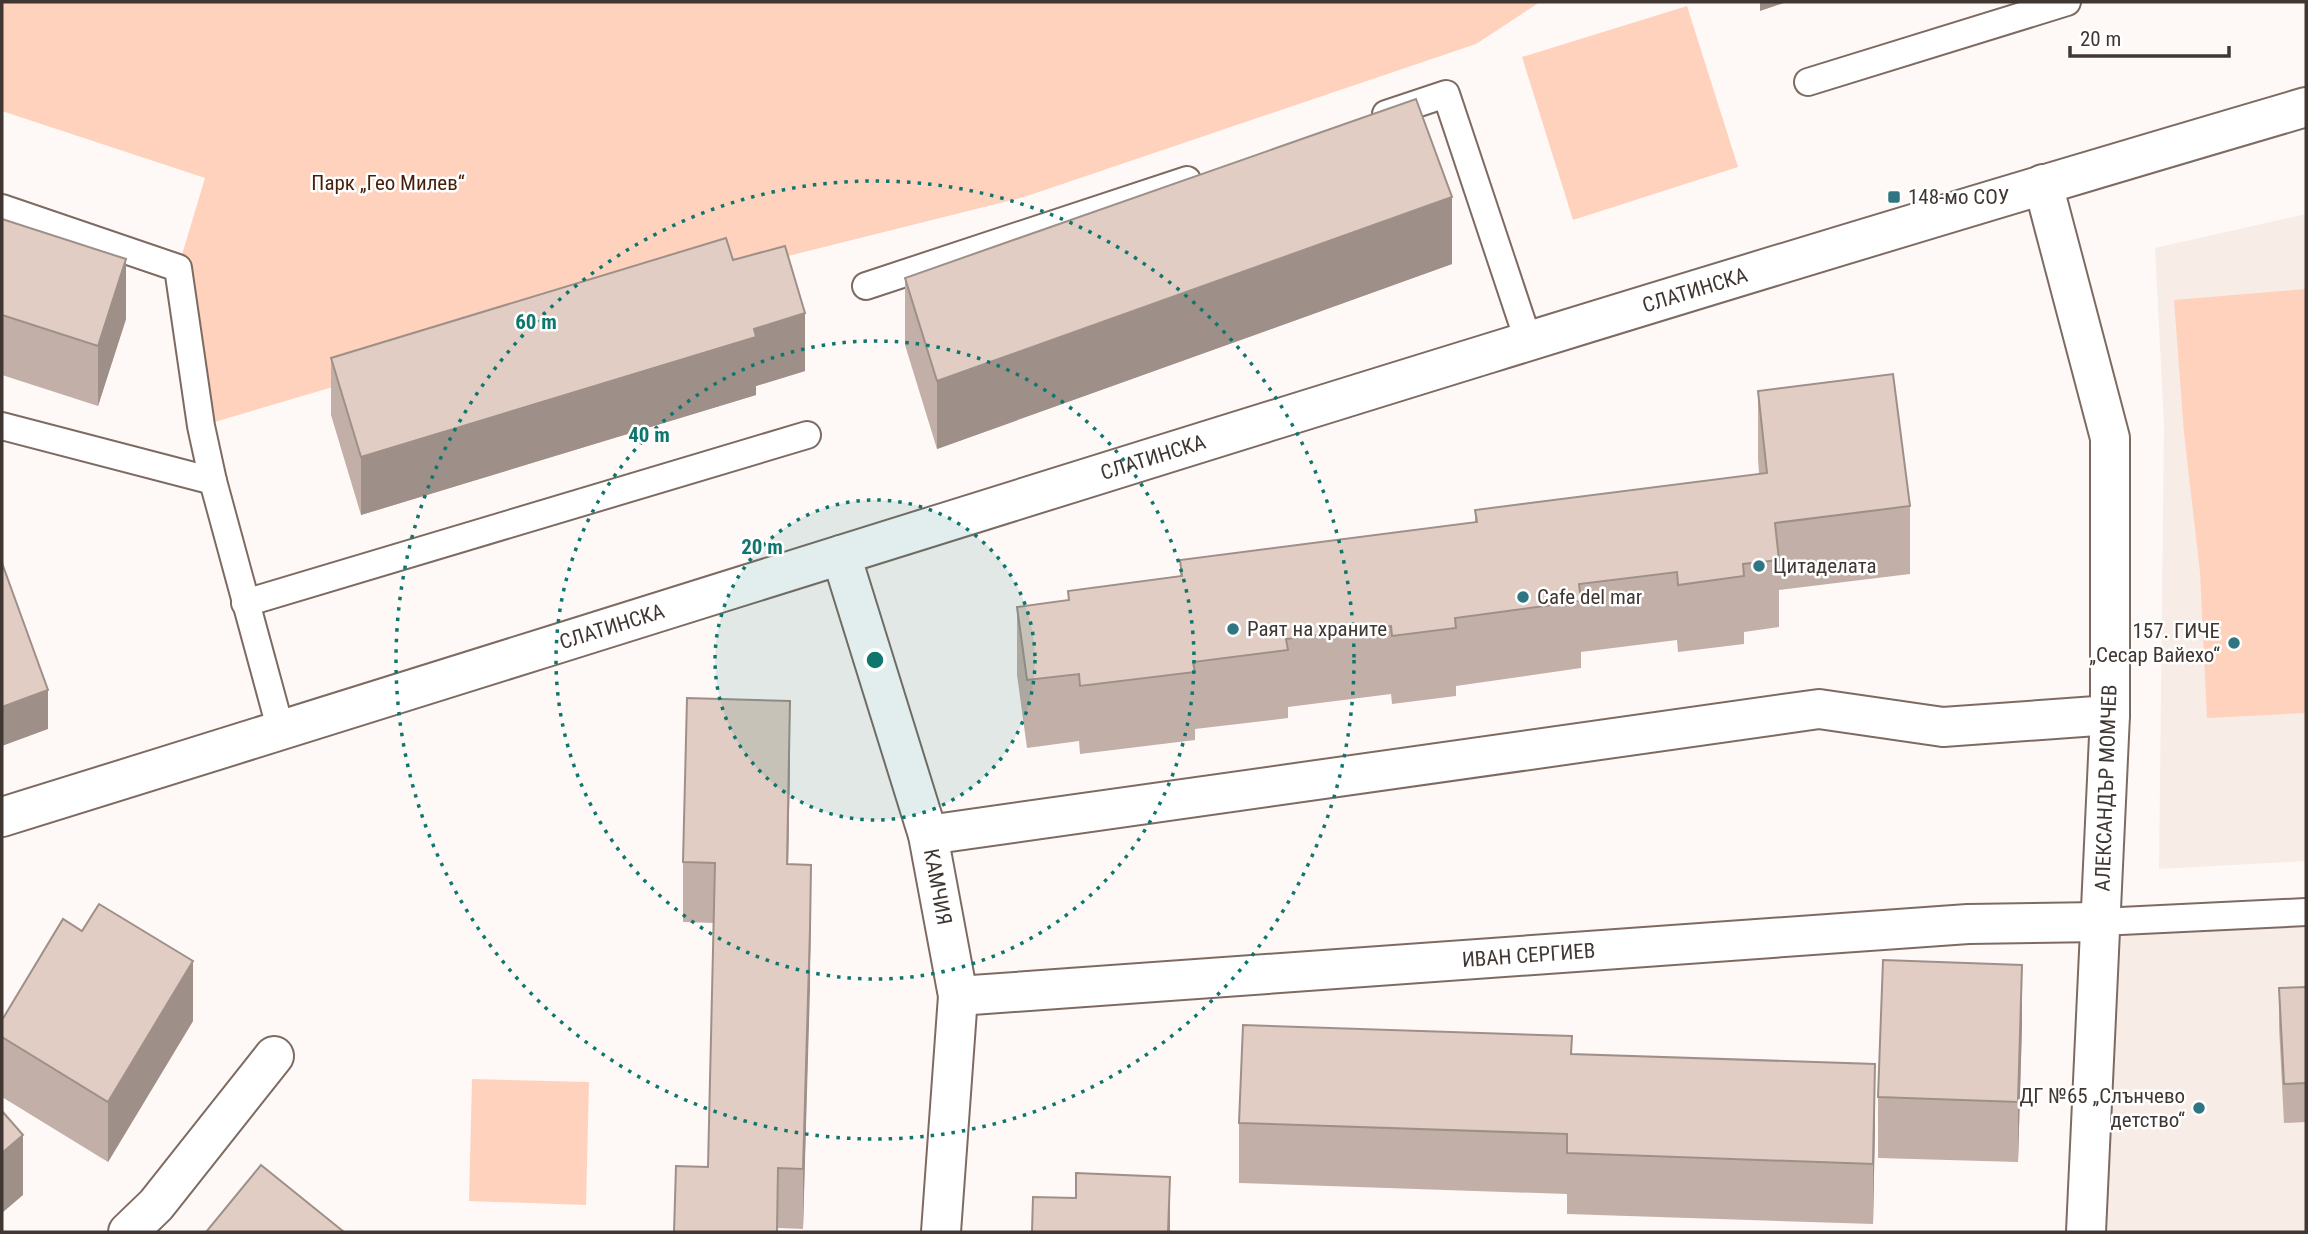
<svg xmlns="http://www.w3.org/2000/svg" width="2308" height="1234" viewBox="0 0 2308 1234" font-family="'Roboto Condensed',sans-serif">
  <rect width="100%" height="100%" fill="#fef9f7"/>
  <g fill="#f8ece7">
    <path d="M 2306,214 L 2306,861 L 2159,869 L 2164,425 L 2155,248 Z"/>
    <path d="M 2306,913 L 2306,1232 L 2086,1232 L 2100,922 Z"/>
  </g>
  <g fill="#fed2bd">
    <path d="M 2,2 L 1540,2 L 1476,44 L 1024,197 L 716,274 L 201,426 L 178,268 L 205,178 L 2,111 Z"/>
    <path d="M 1687,6 L 1738,167 L 1573,220 L 1522,57 Z"/>
    <path d="M 2306,289 L 2306,713 L 2207,718 L 2200,572 L 2184,433 L 2174,300 Z"/>
    <path d="M 472,1079 L 589,1082 L 586,1205 L 469,1201 Z"/>
  </g>
  <g fill="none" stroke-linecap="round" stroke-linejoin="round">
    <g stroke="#7d6b62" stroke-width="30">
      <g id="lane">
        <path d="M 1808,82 L 2067,2"/>
        <path d="M 1386,114 L 1446,94 L 1528,340"/>
        <path d="M 2,208 L 178,268 L 201,426 L 213,481 L 281,731"/>
        <path d="M 866,286 L 1187,180"/>
        <path d="M 2,426 L 213,481"/>
        <path d="M 245,603 L 807,435"/>
        <path d="M 2100,922 L 2306,912"/>
      </g>
    </g>
    <g stroke="#7d6b62" stroke-width="42">
      <g id="street">
        <path d="M 2043,184 L 2110,438 L 2110,715 L 2086,1232"/>
        <path id="s1" d="M 841,555 L 928,835 L 958,996 L 941,1232"/>
        <path d="M 928,835 L 1819,709 L 1943,727 L 2110,715"/>
        <path id="s2" d="M 958,996 L 1968,924 L 2100,922"/>
        <path d="M 128,1232 L 156,1205 L 274,1056"/>
      </g>
    </g>
    <g stroke="#7d6b62" stroke-width="42">
      <g id="secondary">
        <path id="s3" d="M 2,817 C 770,579 1535,333 2306,107"/>
      </g>
    </g>
    <use href="#lane" stroke="#fff" stroke-width="26"/>
    <use href="#street" stroke="#fff" stroke-width="38"/>
    <use href="#secondary" stroke="#fff" stroke-width="38"/>
  </g>
  <g fill="#c2b0a8">
    <path d="M 2,219 L 126,319 L 98,406 L 2,375 Z"/>
    <path d="M 733,260 L 805,371 L 756,386 L 756,395 L 361,515 L 331,415 L 331,358 Z"/>
    <path d="M 1452,264 L 937,449 L 905,345 L 905,278 Z"/>
    <path d="M 1758,391 L 1910,506 L 1910,574 L 1779,590 L 1779,627 L 1744,632 L 1744,644 L 1678,652 L 1677,640 L 1581,652 L 1581,668 L 1456,686 L 1456,696 L 1392,704 L 1391,694 L 1288,707 L 1288,718 L 1195,729 L 1195,740 L 1080,754 L 1079,741 L 1027,748 L 1017,675 L 1017,607 L 1068,601 L 1068,591 L 1180,577 L 1180,560 L 1475,523 L 1475,510 L 1759,474 L 1758,459 Z"/>
    <path d="M 790,761 L 788,864 L 811,925 L 803,1229 L 778,1228 L 708,1167 L 714,923 L 683,922 L 683,862 Z"/>
    <path d="M 2306,987 L 2306,1122 L 2284,1123 L 2279,1027 L 2279,988 Z"/>
    <path d="M 2,1020 L 193,1021 L 108,1162 L 2,1097 Z"/>
    <path d="M 2022,1025 L 2018,1162 L 1878,1158 L 1878,1097 Z"/>
    <path d="M 1572,1054 L 1875,1124 L 1873,1224 L 1567,1214 L 1567,1194 L 1239,1183 L 1239,1123 Z"/>
  </g>
  <g fill="#9e9088">
    <path d="M 1760,2 L 1787,2 L 1760,11 Z"/>
    <path d="M 1452,197 L 1452,264 L 937,449 L 937,381 Z"/>
    <path d="M 126,259 L 126,319 L 98,406 L 98,346 Z"/>
    <path d="M 805,313 L 805,371 L 756,386 L 756,395 L 361,515 L 361,457 L 754,329 Z"/>
    <path d="M 3,450 L 3,465 L 2,468 L 2,454 Z"/>
    <path d="M 48,690 L 48,729 L 2,746 L 2,707 Z"/>
    <path d="M 790,701 L 790,761 L 787,925 L 787,864 Z"/>
    <path d="M 811,865 L 810,989 L 803,1229 L 803,1169 Z"/>
    <path d="M 193,961 L 193,1021 L 108,1162 L 108,1102 Z"/>
    <path d="M 2022,965 L 2022,1025 L 2018,1162 L 2018,1102 Z"/>
    <path d="M 1875,1064 L 1875,1124 L 1873,1224 L 1873,1164 Z"/>
    <path d="M 23,1135 L 23,1195 L 2,1213 L 2,1153 Z"/>
    <path d="M 778,1168 L 778,1232 L 777,1232 Z"/>
    <path d="M 1170,1177 L 1170,1232 L 1168,1232 Z"/>
  </g>
  <g fill="#e1cdc3" stroke="#9e9088" stroke-width="2">
    <path d="M 1416,99 L 1452,197 L 937,381 L 905,278 Z"/>
    <path d="M 2,219 L 126,259 L 98,346 L 2,315 Z"/>
    <path d="M 726,238 L 733,260 L 785,246 L 805,313 L 754,329 L 756,337 L 361,457 L 331,358 Z"/>
    <path d="M 1893,374 L 1910,506 L 1775,523 L 1779,560 L 1743,564 L 1744,576 L 1678,585 L 1677,572 L 1579,584 L 1581,601 L 1455,618 L 1456,628 L 1392,636 L 1391,626 L 1286,639 L 1288,650 L 1193,662 L 1195,672 L 1080,686 L 1079,674 L 1027,680 L 1017,607 L 1069,600 L 1068,591 L 1182,576 L 1180,560 L 1477,522 L 1475,510 L 1767,473 L 1758,391 Z"/>
    <path d="M 2,563 L 48,690 L 2,707 Z"/>
    <path d="M 687,698 L 790,701 L 787,864 L 811,865 L 810,929 L 803,1169 L 778,1168 L 777,1232 L 674,1232 L 676,1166 L 708,1167 L 715,863 L 683,862 Z"/>
    <path d="M 99,904 L 193,961 L 108,1102 L 2,1037 L 2,1020 L 63,919 L 82,931 Z"/>
    <path d="M 1883,960 L 2022,965 L 2018,1102 L 1878,1097 Z"/>
    <path d="M 2306,987 L 2306,1083 L 2284,1084 L 2279,988 Z"/>
    <path d="M 1243,1025 L 1572,1036 L 1571,1054 L 1875,1064 L 1873,1164 L 1567,1153 L 1567,1134 L 1239,1123 Z"/>
    <path d="M 2,1111 L 23,1135 L 2,1153 Z"/>
    <path d="M 261,1165 L 344,1232 L 206,1232 Z"/>
    <path d="M 1076,1173 L 1170,1177 L 1168,1232 L 1032,1232 L 1033,1197 L 1076,1198 Z"/>
  </g>
  <circle cx="875" cy="660" r="160" fill="#0f766e" fill-opacity=".12"/>
  <g fill="none" stroke="#0f766e" stroke-width="3.5" stroke-dasharray="3.5 7">
    <circle cx="875" cy="660" r="160"/>
    <circle cx="875" cy="660" r="319"/>
    <circle cx="875" cy="660" r="479"/>
  </g>
  <g fill="#2f7682" stroke="#fff" stroke-width="2.5">
    <rect x="1887" y="190" width="14" height="14" rx="3.5"/>
    <circle cx="1759" cy="566" r="7"/>
    <circle cx="1523" cy="597" r="7"/>
    <circle cx="1233" cy="629" r="7"/>
    <circle cx="2234" cy="643" r="7"/>
    <circle cx="2199" cy="1108" r="7"/>
  </g>
  <g text-anchor="middle" dominant-baseline="central" stroke-width="5" stroke-linejoin="round" paint-order="stroke">
    <g font-size="21" fill="#461f0a" stroke="#fff">
      <text x="388" y="183">Парк „Гео Милев“</text>
    </g>
    <g font-size="21" fill="#403733" stroke="#fff" text-anchor="start">
      <text x="1908" y="197">148-мо СОУ</text>
      <text x="1773" y="566">Цитаделата</text>
      <text x="1537" y="597">Cafe del mar</text>
      <text x="1247" y="629">Раят на храните</text>
      <text x="2220" y="631" text-anchor="end">157. ГИЧЕ<tspan x="2220" dy="24">„Сесар Вайехо“</tspan></text>
      <text x="2185" y="1096" text-anchor="end">ДГ №65 „Слънчево<tspan x="2185" dy="24">детство“</tspan></text>
    </g>
    <g font-size="21" fill="#403733" stroke="#fff">
      <text stroke="none"><textPath href="#s3" startOffset="1773">СЛАТИНСКА</textPath></text>
      <text stroke="none"><textPath href="#s3" startOffset="1206">СЛАТИНСКА</textPath></text>
      <text stroke="none"><textPath href="#s3" startOffset="639">СЛАТИНСКА</textPath></text>
      <text transform="translate(2106 788) rotate(-88)">АЛЕКСАНДЪР МОМЧЕВ</text>
      <text stroke="none"><textPath href="#s1" startOffset="346">КАМЧИЯ</textPath></text>
      <text stroke="none"><textPath href="#s2" startOffset="572">ИВАН СЕРГИЕВ</textPath></text>
    </g>
  </g>
  <circle cx="875" cy="660" r="10" fill="#0f766e" stroke="#fff" stroke-width="3.5"/>
  <g font-size="21" text-anchor="middle" font-weight="bold" fill="#0f766e" stroke="#fff" stroke-width="5" stroke-linejoin="round" paint-order="stroke">
    <text x="536" y="329">60 m</text>
    <text x="649" y="442">40 m</text>
    <text x="762" y="554">20 m</text>
  </g>
  <rect width="2308" height="1234" fill="none" stroke="#403733" stroke-width="7"/>
  <path d="M2070 46v10h159v-10" fill="none" stroke="#403733" stroke-width="3.5"/>
  <text x="2080" y="46" font-size="21" fill="#403733" stroke="#ffffff" stroke-width="5" paint-order="stroke">20 m</text>
</svg>
